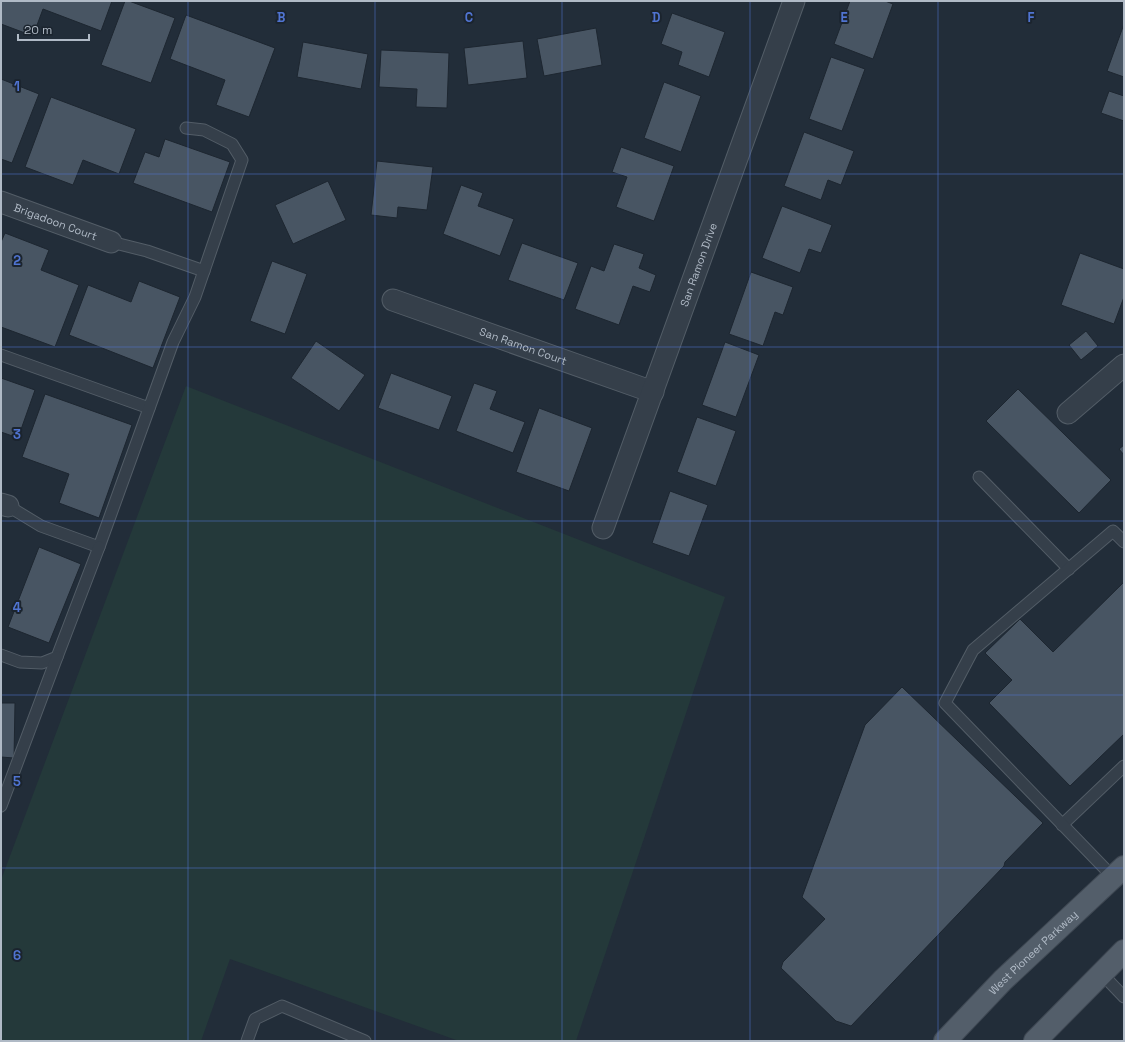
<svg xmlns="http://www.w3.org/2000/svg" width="1125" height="1042" viewBox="0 0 1125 1042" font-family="'Space Grotesk',sans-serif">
  <rect width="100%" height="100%" fill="#222d39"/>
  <path fill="#24393a" d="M 186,386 L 725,597 L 576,1041 L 459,1041 L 230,959 L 201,1041 L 1,1041 L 1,880 Z"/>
  <g fill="#485563" stroke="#1d2630">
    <path d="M 1,1 L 112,1 L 101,31 L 43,9 L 33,36 L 1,24 Z"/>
    <path d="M 125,1 L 129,1 L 175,18 L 151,83 L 101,65 Z"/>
    <path d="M 850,1 L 885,1 L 893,4 L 873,59 L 834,44 Z"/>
    <path d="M 672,13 L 725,32 L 709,77 L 678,65 L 682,52 L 661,44 Z"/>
    <path d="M 186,15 L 275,48 L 249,117 L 216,105 L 225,80 L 170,59 Z"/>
    <path d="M 1124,24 L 1124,77 L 1107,71 Z"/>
    <path d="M 596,28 L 602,65 L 544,76 L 537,39 Z"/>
    <path d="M 523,41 L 527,78 L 468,85 L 464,48 Z"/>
    <path d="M 303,42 L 368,54 L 361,89 L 297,77 Z"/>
    <path d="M 381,50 L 449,53 L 447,108 L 416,107 L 417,89 L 379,87 Z"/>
    <path d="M 831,57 L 865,69 L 842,131 L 809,119 Z"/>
    <path d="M 1,79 L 39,94 L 12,163 L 1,159 Z"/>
    <path d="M 664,82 L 701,96 L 681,152 L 644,138 Z"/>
    <path d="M 1109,91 L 1124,96 L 1124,121 L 1101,113 Z"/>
    <path d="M 51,97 L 136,129 L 119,174 L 83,160 L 73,185 L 25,167 Z"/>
    <path d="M 804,132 L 854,151 L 841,185 L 828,180 L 821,200 L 784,186 Z"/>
    <path d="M 165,139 L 230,162 L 212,212 L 133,183 L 145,152 L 159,157 Z"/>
    <path d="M 621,147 L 674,166 L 654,221 L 616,207 L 627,177 L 612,172 Z"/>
    <path d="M 377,161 L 433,167 L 427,210 L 398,207 L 397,218 L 371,215 Z"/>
    <path d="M 328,181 L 346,220 L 293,244 L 275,205 Z"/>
    <path d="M 461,185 L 483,193 L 478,206 L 514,219 L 500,256 L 443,234 Z"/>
    <path d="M 782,206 L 832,225 L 821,253 L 809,249 L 800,273 L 762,258 Z"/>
    <path d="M 5,233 L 49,250 L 41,270 L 79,285 L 55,347 L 1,327 L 1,242 Z"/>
    <path d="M 522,243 L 578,263 L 564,300 L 508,280 Z"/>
    <path d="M 614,244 L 644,254 L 639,268 L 656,275 L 650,292 L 633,286 L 619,325 L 575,309 L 591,266 L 604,271 Z"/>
    <path d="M 1080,253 L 1124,269 L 1124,297 L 1114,324 L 1061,305 Z"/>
    <path d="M 272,261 L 307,274 L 285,334 L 250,321 Z"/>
    <path d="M 751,272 L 793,287 L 783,315 L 775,312 L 763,346 L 729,334 Z"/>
    <path d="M 139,281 L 180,297 L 153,368 L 69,335 L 88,285 L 131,302 Z"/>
    <path d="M 1086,331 L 1098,346 L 1081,360 L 1069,345 Z"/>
    <path d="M 316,341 L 365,375 L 339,411 L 291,378 Z"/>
    <path d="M 725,342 L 759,355 L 736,417 L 702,405 Z"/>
    <path d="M 391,373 L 452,396 L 439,430 L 378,408 Z"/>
    <path d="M 1,378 L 35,390 L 18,438 L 1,432 Z"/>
    <path d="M 474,383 L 497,391 L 490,409 L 525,422 L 513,453 L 456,431 Z"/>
    <path d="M 1018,389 L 1111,480 L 1079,513 L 986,421 Z"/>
    <path d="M 45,394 L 132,425 L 99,518 L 59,503 L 69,474 L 22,457 Z"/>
    <path d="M 539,408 L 592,428 L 569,491 L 516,472 Z"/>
    <path d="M 697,417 L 736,431 L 716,486 L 677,472 Z"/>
    <path d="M 1124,445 L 1124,455 L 1119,449 Z"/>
    <path d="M 670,491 L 708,505 L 689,556 L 652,543 Z"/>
    <path d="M 39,547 L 81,564 L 49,643 L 8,627 Z"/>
    <path d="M 1124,582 L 1124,734 L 1070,786 L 989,703 L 1012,680 L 985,653 L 1020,619 L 1053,652 Z"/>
    <path d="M 902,687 L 1043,823 L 1005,862 L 1004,866 L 851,1026 L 836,1021 L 781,968 L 783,962 L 825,919 L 802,897 L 865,725 Z"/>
    <path d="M 1,703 L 15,703 L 14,758 L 1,757 Z"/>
  </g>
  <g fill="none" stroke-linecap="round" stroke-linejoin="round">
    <g stroke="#535d67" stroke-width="13">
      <g id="service">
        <path d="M 111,242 L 147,251 L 204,271"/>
        <path d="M 1,355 L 149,408"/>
        <path d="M 979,477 L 1069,569"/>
        <path d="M 8,506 L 41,526 L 99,547 L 173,342 L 195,297 L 242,160 L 232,144 L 204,130 L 186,128"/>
        <path d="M 1,655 L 20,662 L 42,663 L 57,657 L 99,547"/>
        <path d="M 1,806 L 57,657"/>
        <path d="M 1062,825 L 1124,766"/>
        <path d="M 1113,877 L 945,703 L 973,650 L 1113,531 L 1124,542"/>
        <path d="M 1102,974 L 1124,997"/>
        <path d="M 247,1041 L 255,1019 L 282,1006 L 365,1041"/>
      </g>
    </g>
    <g stroke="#535d67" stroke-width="23">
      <g id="minor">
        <path id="s1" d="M 1,202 L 111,242"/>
        <path id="s2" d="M 393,300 L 653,392"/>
        <path d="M 1068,413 L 1124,365"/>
        <path d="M 1,504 L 8,506"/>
        <path id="s3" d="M 603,528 L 794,1"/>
      </g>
    </g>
    <g stroke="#3f4853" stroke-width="24">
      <g id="primary">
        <path id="s4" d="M 945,1041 L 1003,980 L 1124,867"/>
        <path d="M 1035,1041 L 1124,951"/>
      </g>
    </g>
    <use href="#service" stroke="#353f4a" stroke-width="11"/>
    <use href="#minor" stroke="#353f4a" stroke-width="21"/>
    <use href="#primary" stroke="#535e6a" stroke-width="22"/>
  </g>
  <path fill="none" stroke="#5074d2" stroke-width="1" stroke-opacity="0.55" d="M 188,1 L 188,1041M 375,1 L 375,1041M 562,1 L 562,1041M 750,1 L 750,1041M 938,1 L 938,1041M 1,174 L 1124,174M 1,347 L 1124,347M 1,521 L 1124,521M 1,695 L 1124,695M 1,868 L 1124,868"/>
  <g text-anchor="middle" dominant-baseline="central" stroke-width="4" stroke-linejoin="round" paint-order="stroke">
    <g font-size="11" fill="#b0bac6" stroke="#1b242e">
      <text stroke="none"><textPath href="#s1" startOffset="58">Brigadoon Court</textPath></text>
      <text stroke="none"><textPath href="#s3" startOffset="280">San Ramon Drive</textPath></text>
      <text stroke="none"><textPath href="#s2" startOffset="138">San Ramon Court</textPath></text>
      <text stroke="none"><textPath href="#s4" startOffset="125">West Pioneer Parkway</textPath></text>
    </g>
  </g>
  <g font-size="13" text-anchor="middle" font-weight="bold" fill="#5074d2" stroke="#1b242e" stroke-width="4" stroke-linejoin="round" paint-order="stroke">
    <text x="281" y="22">B</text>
    <text x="469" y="22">C</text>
    <text x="656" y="22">D</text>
    <text x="844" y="22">E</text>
    <text x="1031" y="22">F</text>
    <text x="17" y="91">1</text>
    <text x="17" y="265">2</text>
    <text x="17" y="439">3</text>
    <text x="17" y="612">4</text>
    <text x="17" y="786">5</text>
    <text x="17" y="960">6</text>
  </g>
  <rect width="1125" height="1042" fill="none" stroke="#b0bac6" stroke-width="4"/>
  <path d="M18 34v6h71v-6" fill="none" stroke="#b0bac6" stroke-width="2"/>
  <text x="24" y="34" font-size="12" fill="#b0bac6" stroke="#1b242e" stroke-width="3" paint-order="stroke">20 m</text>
</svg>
